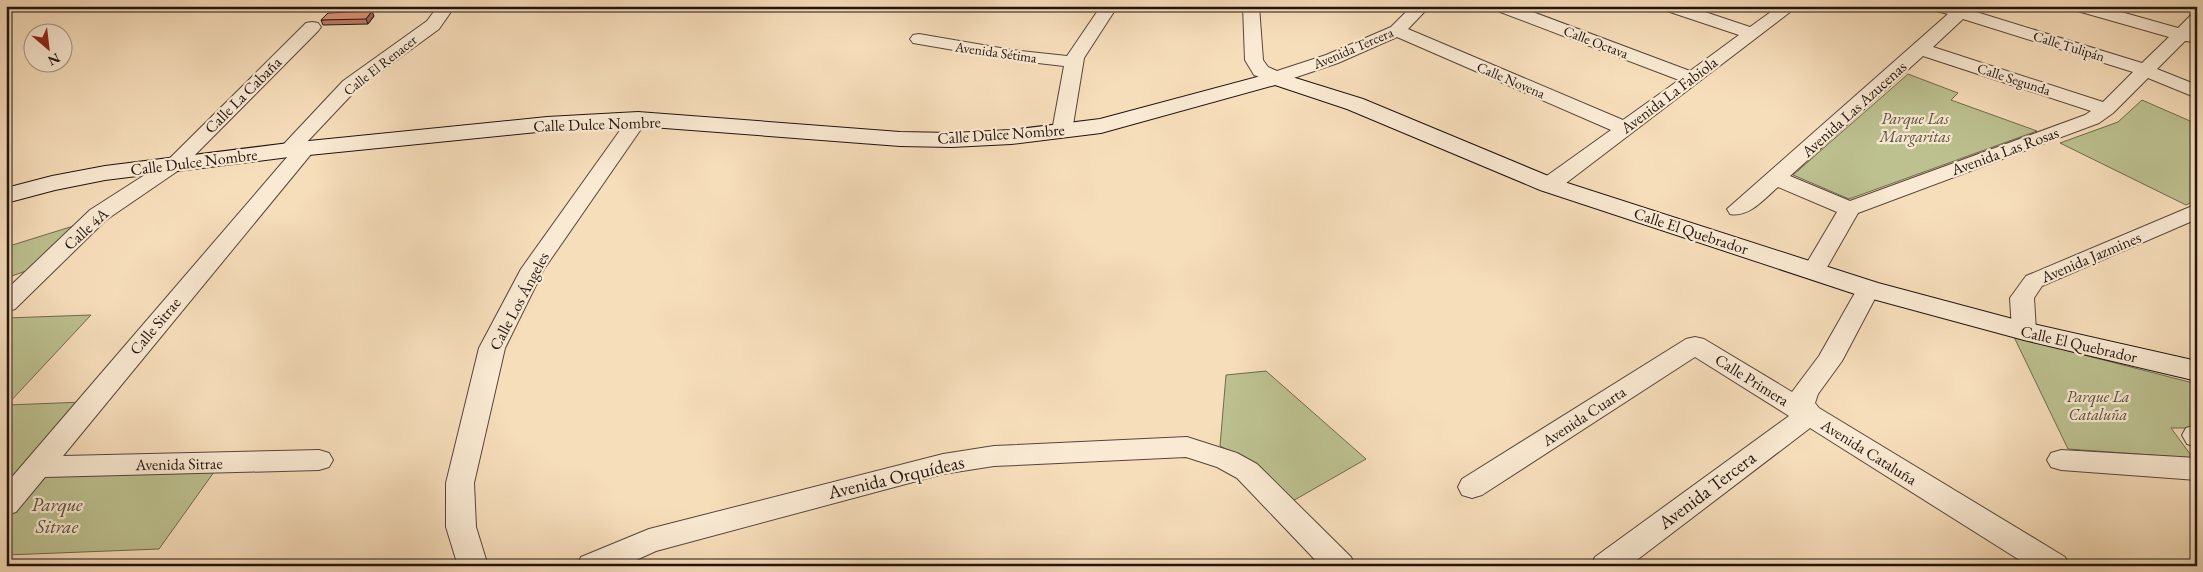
<svg xmlns="http://www.w3.org/2000/svg" width="2203" height="572" viewBox="0 0 2203 572" font-family="'EB Garamond',serif">
  <rect width="100%" height="100%" fill="#f7debb"/>
  <filter id="stains"><feTurbulence type="fractalNoise" baseFrequency=".004" numOctaves="4"/><feColorMatrix values="0 0 0 0 .2 0 0 0 0 .09 0 0 0 0 .02 0 0 0 .5 -.17"/></filter>
  <radialGradient id="worn" r=".72"><stop offset=".6" stop-color="#630" stop-opacity="0"/><stop offset="1" stop-color="#630" stop-opacity=".3"/></radialGradient>
  <g fill="#bdc190" stroke="#6e6a50">
    <path d="M 1908,74 L 1958,93 L 1951,100 L 2037,131 L 1849,199 L 1793,175 Z"/>
    <path d="M 2142,100 L 2197,124 L 2197,200 L 2186,205 L 2060,143 L 2118,122 Z"/>
    <path d="M 83,223 L 26,271 L 6,278 L 6,247 Z"/>
    <path d="M 91,315 L 7,405 L 84,402 L 6,490 L 6,318 Z"/>
    <path d="M 2014,337 L 2197,384 L 2197,428 L 2171,428 L 2193,458 L 2068,449 Z"/>
    <path d="M 1266,371 L 1366,459 L 1291,502 L 1247,459 L 1220,446 L 1226,375 Z"/>
    <path d="M 214,472 L 159,549 L 6,555 L 6,514 L 37,476 Z"/>
  </g>
  <g fill="none" stroke-linecap="round" stroke-linejoin="round">
    <g stroke="#56463a" stroke-width="2">
      <g id="street">
        <path d="M 438,6 L 455,6 L 439,29 L 357,89 L 306,143 L 312,145 L 315,149 L 312,153 L 63,456 L 319,450 L 329,453 L 333,460 L 329,467 L 319,470 L 45,477 L 16,512 L 6,515 L 6,484 L 288,156 L 282,154 L 279,150 L 282,146 L 343,81 L 427,21 Z"/>
        <path d="M 1101,6 L 1117,7 L 1084,58 L 1072,131 L 1069,135 L 1062,137 L 1055,135 L 1052,131 L 1064,66 L 1012,60 L 919,44 L 913,43 L 910,39 L 913,35 L 919,34 L 1012,50 L 1067,56 Z"/>
        <path d="M 1243,6 L 1259,6 L 1263,60 L 1268,67 L 1277,71 L 1326,55 L 1391,27 L 1412,6 L 1430,6 L 1408,29 L 1623,120 L 1679,80 L 1495,10 L 1493,6 L 1517,6 L 1690,71 L 1739,35 L 1664,10 L 1662,6 L 1687,6 L 1750,27 L 1779,6 L 1798,6 L 1557,190 L 1549,191 L 1541,190 L 1538,185 L 1541,180 L 1611,130 L 1397,37 L 1338,63 L 1276,84 L 1254,75 L 1245,60 Z"/>
        <path d="M 1931,6 L 1976,6 L 1973,11 L 2142,63 L 2169,37 L 2074,10 L 2072,6 L 2100,6 L 2178,28 L 2191,15 L 2197,14 L 2197,29 L 2193,33 L 2197,34 L 2197,42 L 2185,41 L 2157,69 L 2197,85 L 2197,98 L 2148,78 L 2113,113 L 2099,123 L 1858,213 L 1822,276 L 1814,278 L 1806,276 L 1802,271 L 1837,212 L 1778,187 C 1765,198 1749,218 1730,214 L 1727,209 L 1948,14 L 1933,10 ZM 1963,19 L 2133,72 L 2103,102 L 1933,47 ZM 1923,56 L 2091,111 L 2085,115 L 1850,201 L 1790,176 Z"/>
        <path d="M 312,22 L 318,23 L 321,27 L 318,31 L 182,168 L 106,220 L 15,309 L 6,312 L 6,290 L 90,210 L 168,160 L 306,23 Z"/>
        <path d="M 638,113 L 645,115 L 648,119 L 544,269 L 505,348 L 474,483 L 476,527 L 488,566 L 458,566 L 446,527 L 446,483 L 479,348 L 521,269 L 631,115 Z"/>
        <path d="M 2197,204 L 2197,219 L 2042,286 L 2034,298 L 2036,331 L 2033,337 L 2024,339 L 2015,337 L 2012,331 L 2010,298 L 2026,276 Z"/>
        <path d="M 1868,281 L 1876,284 L 1880,289 L 1842,361 L 1818,394 L 1815,403 L 1819,408 L 2065,557 L 2069,566 L 2029,566 L 1810,428 L 1629,566 L 1591,566 L 1595,557 L 1789,416 L 1695,357 L 1482,495 L 1472,498 L 1462,495 L 1458,487 L 1462,479 L 1686,339 L 1695,337 L 1704,339 L 1792,392 L 1819,356 L 1860,284 Z"/>
        <path d="M 2196,425 L 2197,425 L 2197,447 L 2187,444 L 2182,435 L 2186,428 Z"/>
        <path d="M 1187,437 L 1237,453 L 1257,464 L 1351,557 L 1355,566 L 1321,566 L 1237,478 L 1217,467 L 1186,457 L 994,466 L 943,474 L 656,551 L 623,566 L 577,566 L 581,557 L 649,529 L 943,454 L 994,446 Z"/>
        <path d="M 2061,450 L 2197,458 L 2197,480 L 2061,470 L 2051,467 L 2047,460 L 2051,453 Z"/>
      </g>
    </g>
    <g stroke="#20130f" stroke-width="2">
      <path id="secondary" d="M 1276,72 L 1363,99 L 1558,180 L 1878,283 L 2024,322 L 2197,361 L 2197,381 L 2024,340 L 1858,295 L 1540,190 L 1347,109 L 1275,85 L 1101,133 L 1011,144 L 952,147 L 900,146 L 638,126 L 547,131 L 289,157 L 105,180 L 55,190 L 6,203 L 6,188 L 52,176 L 105,166 L 289,143 L 547,117 L 638,112 L 900,132 L 952,133 L 1011,130 L 1100,119 Z"/>
    </g>
    <use href="#street" fill="#faead3" fill-rule="evenodd"/>
    <use href="#secondary" fill="#faead3" fill-rule="evenodd"/>
  </g>
  <path fill="#c27f6b" stroke="#20130f" d="M 374,16 L 368,24 L 323,25 L 321,20 Z"/>
  <path fill="#9e6857" stroke="#20130f" d="M 372,11 L 374,16 L 368,24 L 366,19 Z"/>
  <path fill="#e2947c" stroke="#20130f" d="M 372,11 L 366,19 L 321,20 L 328,13 Z"/>
  <g text-anchor="middle" dominant-baseline="central" stroke-width="4.5" stroke-linejoin="round" paint-order="stroke">
    <g font-size="14" fill="#20130f" stroke="#faead3">
      <text transform="translate(1596 42) rotate(21)">Calle Octava</text>
      <text transform="translate(2069 46) rotate(17)">Calle Tulipán</text>
      <text transform="translate(1353 48) rotate(-23)">Avenida Tercera</text>
      <text transform="translate(996 52) rotate(8)">Avenida Sétima</text>
      <text transform="translate(380 65) rotate(-38)">Calle El Renacer</text>
      <text transform="translate(2014 79) rotate(18)">Calle Segunda</text>
      <text transform="translate(1511 80) rotate(23)">Calle Novena</text>
    </g>
    <g font-size="16" fill="#20130f" stroke="#faead3">
      <text transform="translate(243 95) rotate(-45)">Calle La Cabaña</text>
      <text transform="translate(1669 95) rotate(-37)">Avenida La Fabiola</text>
      <text transform="translate(1854 109) rotate(-42)">Avenida Las Azucenas</text>
      <text transform="translate(597 124) rotate(-2)">Calle Dulce Nombre</text>
      <text transform="translate(1001 134) rotate(-4)">Calle Dulce Nombre</text>
      <text transform="translate(2005 151) rotate(-20)">Avenida Las Rosas</text>
      <text transform="translate(194 162) rotate(-7)">Calle Dulce Nombre</text>
      <text transform="translate(86 229) rotate(-42)">Calle 4A</text>
      <text transform="translate(1691 231) rotate(18)">Calle El Quebrador</text>
      <text transform="translate(2091 257) rotate(-23)">Avenida Jazmines</text>
      <text transform="translate(519 301) rotate(-62)">Calle Los Ángeles</text>
      <text transform="translate(155 326) rotate(-50)">Calle Sitrae</text>
      <text transform="translate(2079 344) rotate(13)">Calle El Quebrador</text>
      <text transform="translate(1752 380) rotate(32)">Calle Primera</text>
      <text transform="translate(1584 416) rotate(-33)">Avenida Cuarta</text>
      <text transform="translate(1869 452) rotate(32)">Avenida Cataluña</text>
      <text transform="translate(179 464) rotate(-1)">Avenida Sitrae</text>
    </g>
    <g font-size="16" font-style="italic" fill="#57503c" stroke="#faead3">
      <text x="1915" y="118">Parque Las<tspan x="1915" dy="18">Margaritas</tspan></text>
      <text x="2098" y="396">Parque La<tspan x="2098" dy="18">Cataluña</tspan></text>
    </g>
    <g font-size="19" fill="#20130f" stroke="#faead3">
      <text transform="translate(896 477) rotate(-13)">Avenida Orquídeas</text>
      <text transform="translate(1707 490) rotate(-37)">Avenida Tercera</text>
    </g>
    <g font-size="19" font-style="italic" fill="#57503c" stroke="#faead3">
      <text x="57" y="504">Parque<tspan x="57" dy="22">Sitrae</tspan></text>
    </g>
  </g>
  <rect width="2203" height="572" fill="none" stroke="#f7debb" stroke-width="25"/>
  <rect x="8" y="8" width="2188" height="557" fill="none" stroke="#20130f" stroke-width="2.5"/>
  <rect x="12" y="12" width="2178" height="547" fill="none" stroke="#20130f"/>
  <g transform="translate(48 48) rotate(152)"><circle r="24" fill="#faead3" stroke="#a39485"/>
  <path d="M0-4L9 19L0 12L-9 19Z" fill="#8f2418"/>
  <text y="-8" font-size="14" font-weight="bold" text-anchor="middle" fill="#20130f">N</text>
  </g>
  <rect width="100%" height="100%" filter="url(#stains)"/>
  <rect width="100%" height="100%" fill="url(#worn)"/>
</svg>
